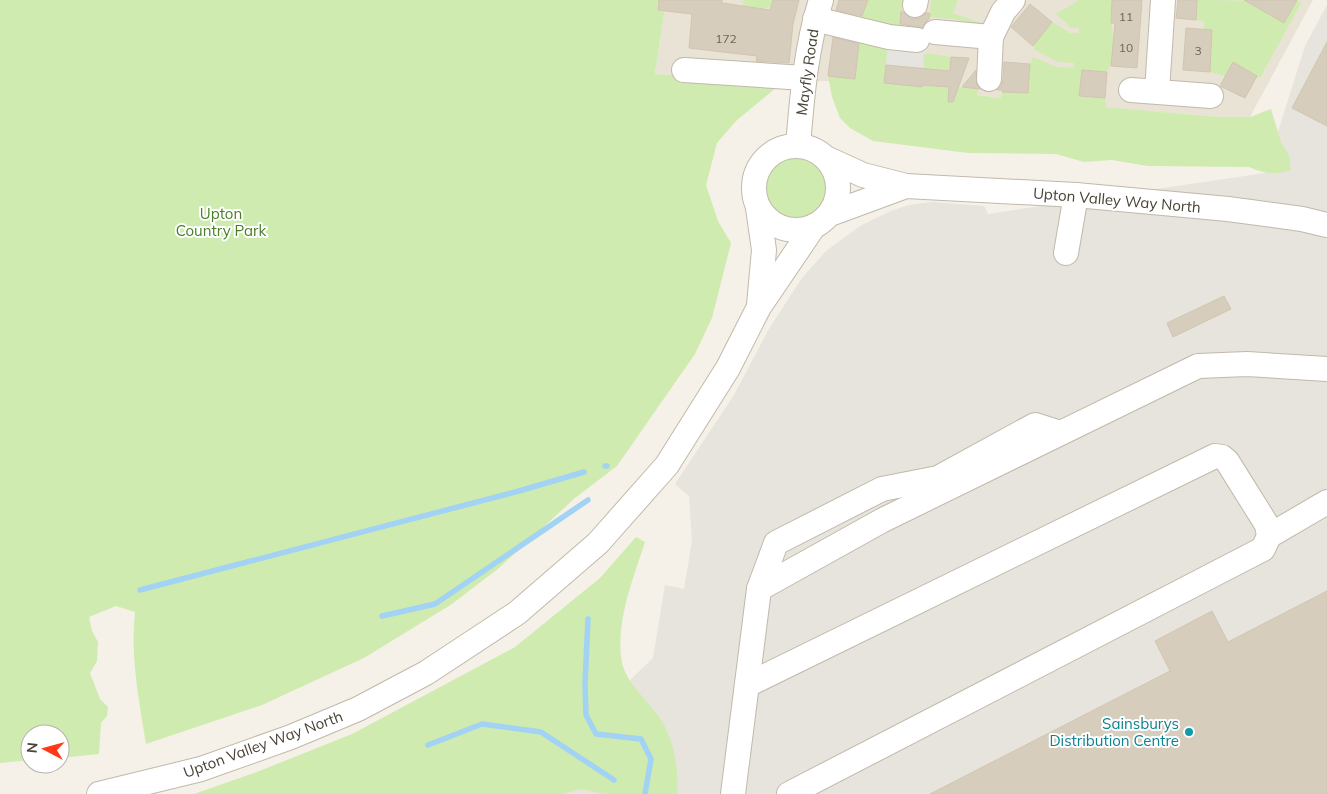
<svg xmlns="http://www.w3.org/2000/svg" width="1327" height="794" viewBox="0 0 1327 794" font-family="Mulish,sans-serif">
  <rect width="100%" height="100%" fill="#f5f1e8"/>
  <path fill="#e9e3d6" d="M 666,0 L 1313,0 L 1250,117 L 1219,117 L 1007,99 L 922,87 L 856,84 L 829,81 L 783,82 L 655,74 Z"/>
  <path fill="#e7e3dd" d="M 1327,5 L 1327,794 L 542,794 L 629,681 L 653,658 L 665,585 L 684,589 L 692,541 L 689,496 L 675,484 L 734,395 L 770,327 L 802,278 L 826,251 L 860,226 L 891,211 L 909,205 L 932,202 L 984,206 L 988,214 L 1265,173 L 1305,46 Z"/>
  <g fill="#d0ebaf">
    <path d="M 0,0 L 666,0 L 655,74 L 783,82 L 736,121 L 717,143 L 706,185 L 718,221 L 731,243 L 712,318 L 695,354 L 617,466 L 575,498 L 499,568 L 452,604 L 364,658 L 262,705 L 146,744 C 139,700 130,656 135,612 L 116,606 L 89,617 L 92,631 L 98,642 L 97,661 L 90,673 L 100,699 L 108,707 L 107,716 L 101,723 L 99,754 L 60,758 L 60,734 L 30,734 L 30,760 L 0,763 Z"/>
    <path d="M 744,0 L 773,0 L 771,6 L 763,9 L 742,6 Z"/>
    <path d="M 868,0 L 903,0 L 900,29 L 860,20 Z"/>
    <path d="M 931,0 L 958,0 L 953,13 L 981,23 L 976,25 L 954,19 L 930,17 Z"/>
    <path d="M 1079,0 L 1113,0 C 1112,8 1111,17 1112,25 C 1113,40 1116,58 1107,72 L 1082,70 L 1079,95 L 1105,98 L 1106,105 L 1105,107 L 1219,117 L 1250,117 L 1271,109 L 1281,142 L 1289,156 L 1291,170 C 1275,175 1265,174 1249,167 L 1148,166 L 1112,160 L 1084,162 L 1056,154 L 968,153 L 873,141 L 850,128 L 840,118 L 832,97 L 828,76 L 855,79 L 860,38 L 888,47 L 884,83 L 922,87 L 923,55 L 927,53 L 951,57 L 950,87 L 978,89 L 977,95 L 1001,98 L 1002,92 L 1028,93 L 1030,64 L 1033,57 L 1057,67 L 1074,68 L 1074,63 L 1058,62 L 1035,50 L 1033,46 L 1052,22 L 1070,33 L 1079,33 L 1079,28 L 1071,28 L 1056,14 Z"/>
    <path d="M 1197,0 L 1296,1 L 1301,3 L 1260,78 L 1233,62 L 1225,76 L 1210,72 L 1212,30 L 1204,29 L 1204,21 L 1196,20 Z"/>
    <circle cx="797" cy="188" r="31"/>
    <path d="M 636,537 L 645,542 C 633,579 617,618 621,657 C 624,682 646,698 659,717 C 674,738 679,769 677,794 L 605,794 L 581,789 L 562,794 L 194,794 L 257,772 L 352,734 L 515,647 L 600,578 Z"/>
  </g>
  <path fill="#e6e4e0" d="M 928,31 L 927,53 L 923,55 L 924,68 L 886,65 L 888,47 Z"/>
  <g fill="none" stroke-linecap="round" stroke-linejoin="round">
    <g stroke="#a2d2f4" stroke-width="5.5">
      <path d="M 605,466 L 607,466"/>
      <path d="M 140,590 L 519,491 L 584,472"/>
      <path d="M 382,616 L 435,604 L 588,500"/>
      <path d="M 588,619 L 585,684 L 586,715 L 596,734 L 641,739 L 651,759 L 645,794"/>
      <path d="M 428,745 L 482,724 L 541,732 L 614,780"/>
    </g>
  </g>
  <g fill="#d7cdbd" stroke="#d2c5b0">
    <path d="M 659,0 L 722,0 L 722,3 L 770,10 L 773,0 L 799,0 L 793,24 L 789,63 L 756,61 L 757,56 L 689,48 L 692,14 L 658,10 Z"/>
    <path d="M 839,0 L 868,0 L 862,16 L 836,10 Z"/>
    <path d="M 1112,0 L 1142,0 L 1137,68 L 1111,66 L 1115,23 L 1111,23 Z"/>
    <path d="M 1178,0 L 1197,0 L 1196,20 L 1176,18 Z"/>
    <path d="M 1244,0 L 1297,0 L 1284,23 Z"/>
    <path d="M 1030,4 L 1052,22 L 1033,46 L 1011,27 Z"/>
    <path d="M 901,11 L 913,19 L 919,18 L 926,13 L 930,13 L 929,19 L 924,24 L 922,28 L 900,24 Z"/>
    <path d="M 1186,28 L 1212,30 L 1210,72 L 1183,70 Z"/>
    <path d="M 833,37 L 859,44 L 855,79 L 828,76 Z"/>
    <path d="M 1327,42 L 1327,126 L 1292,108 Z"/>
    <path d="M 951,57 L 969,58 L 953,102 L 948,102 L 949,87 L 922,85 L 922,87 L 884,83 L 886,65 L 950,71 Z"/>
    <path d="M 1004,62 L 1030,64 L 1028,93 L 1002,92 L 1002,90 L 997,90 L 1001,86 L 1003,80 Z"/>
    <path d="M 1233,62 L 1257,76 L 1245,98 L 1220,86 Z"/>
    <path d="M 976,70 L 977,85 L 980,89 L 962,87 Z"/>
    <path d="M 1082,70 L 1107,72 L 1105,98 L 1079,96 Z"/>
    <path d="M 1224,296 L 1231,309 L 1173,337 L 1167,323 Z"/>
    <path d="M 1327,591 L 1327,794 L 930,794 L 1170,671 L 1155,641 L 1212,611 L 1228,642 Z"/>
  </g>
  <g fill="none" stroke-linecap="round" stroke-linejoin="round">
    <g stroke="#c1b9aa" stroke-width="26">
      <g id="minor">
        <path d="M 915,5 L 916,0"/>
        <path d="M 815,19 L 889,37 L 917,40"/>
        <path d="M 935,32 L 991,37 L 1003,12 L 1013,0"/>
        <path d="M 684,70 L 804,78"/>
        <path d="M 989,79 L 991,37"/>
        <path d="M 1131,90 L 1211,96"/>
        <path d="M 1157,91 L 1163,0"/>
        <circle cx="796" cy="188" r="42"/>
        <path d="M 798,146 C 802,97 806,47 821,0"/>
        <path d="M 828,159 L 863,175 L 906,186 L 1076,195 L 1228,209 L 1302,219 L 1327,225"/>
        <path d="M 758,208 L 764,250 L 759,305"/>
        <path d="M 830,214 L 906,186"/>
        <path d="M 1066,253 L 1076,195"/>
        <path d="M 1269,536 L 1327,502"/>
        <path d="M 759,589 L 776,543 L 882,489 L 938,478 L 1035,425 L 1060,433"/>
        <path d="M 747,685 L 1215,456 L 1222,457 L 1227,461 L 1267,525 L 1269,536 L 1263,549 L 789,794"/>
        <path d="M 99,794 L 201,769 L 291,737 L 358,709 L 426,673 L 517,613 L 598,543 L 667,465 L 728,368 L 759,307 L 814,226"/>
        <path d="M 733,794 L 759,589 L 883,520 L 1198,366 L 1247,364 L 1327,369"/>
      </g>
    </g>
    <use href="#minor" stroke="#fff" stroke-width="24"/>
  </g>
  <circle fill="#0f9aa8" stroke="#fff" stroke-width="2" cx="1189" cy="732" r="5"/>
  <g text-anchor="middle" dominant-baseline="central" stroke-width="4" stroke-linejoin="round" paint-order="stroke">
    <g font-size="12" fill="#6c6558">
      <text x="1126" y="16">11</text>
      <text x="726" y="38">172</text>
      <text x="1126" y="47">10</text>
      <text x="1198" y="50">3</text>
    </g>
    <g font-size="15" fill="#494236" stroke="#fff">
      <text transform="translate(807 72) rotate(-82)">Mayfly Road</text>
      <text transform="translate(1117 200) rotate(5)">Upton Valley Way North</text>
      <text transform="translate(263 744) rotate(-20)">Upton Valley Way North</text>
    </g>
    <g font-size="15" fill="#477e26" stroke="#fff">
      <text x="221" y="213">Upton<tspan x="221" dy="17">Country Park</tspan></text>
    </g>
    <g font-size="15" fill="#0d838f" stroke="#fff" text-anchor="end">
      <text x="1179" y="723">Sainsburys<tspan x="1179" dy="17">Distribution Centre</tspan></text>
    </g>
  </g>
  <g transform="translate(45 749) rotate(276)"><circle r="24" fill="#ffffff" stroke="#b6b3af"/>
  <path d="M0-4L9 19L0 12L-9 19Z" fill="#ff3915"/>
  <text y="-8" font-size="14" font-weight="bold" text-anchor="middle" fill="#494236">N</text>
  </g>
</svg>
